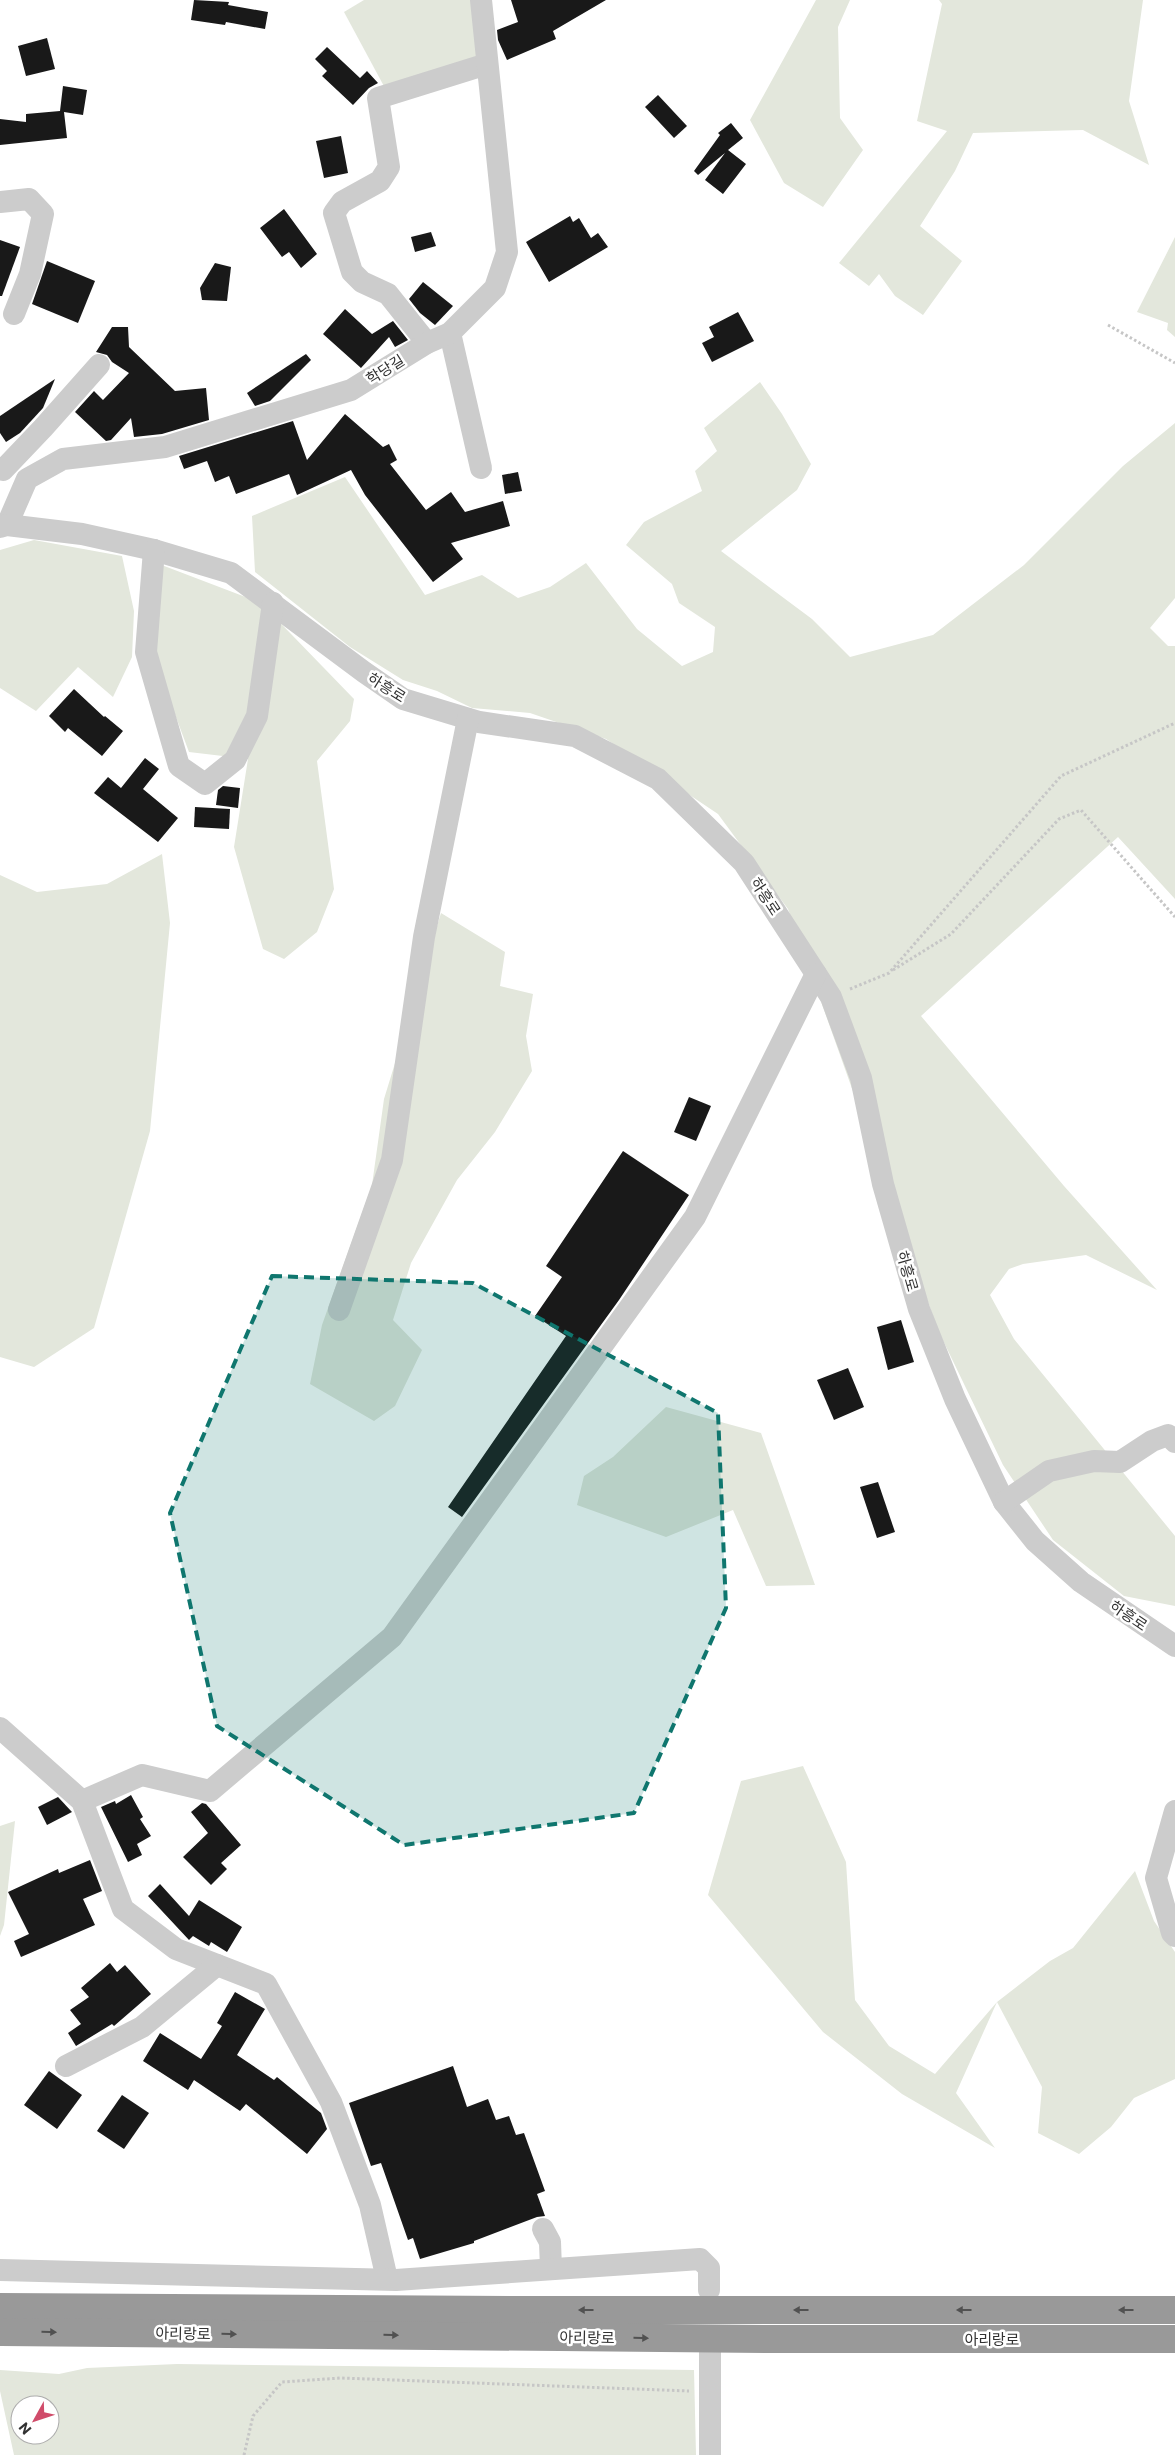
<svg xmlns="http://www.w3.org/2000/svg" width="1175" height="2455" viewBox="0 0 1175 2455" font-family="Commissioner,'Noto Sans KR',sans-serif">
  <rect width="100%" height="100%" fill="#fff"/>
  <g fill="#e3e7dc" fill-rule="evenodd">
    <path d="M 364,0 L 472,0 L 480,58 L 386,90 L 344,12 Z"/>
    <path d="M 816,0 L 850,0 L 838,27 L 840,118 L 863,150 L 823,207 L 784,183 L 750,120 Z"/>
    <path d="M 939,0 L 1143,0 L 1129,101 L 1149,165 L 1083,130 L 973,133 L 955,171 L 920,226 L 962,261 L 923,315 L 895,296 L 879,274 L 869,286 L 839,263 L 947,131 L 917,121 L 942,4 Z"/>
    <path d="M 1175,237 L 1175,337 L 1167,330 L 1168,323 L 1137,312 Z"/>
    <path d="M 760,382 L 782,414 L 811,464 L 797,490 L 721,551 L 812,619 L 850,657 L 933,635 L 1024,565 L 1123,466 L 1175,423 L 1175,598 L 1150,628 L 1168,646 L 1175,646 L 1175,899 L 1118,837 L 921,1016 L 1064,1186 L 1157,1290 L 1086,1255 L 1023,1264 L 1009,1269 L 990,1295 L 1014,1339 L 1175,1536 L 1175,1606 L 1124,1596 L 1053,1540 L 1003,1465 L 938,1330 L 788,909 L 718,814 L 606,739 L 530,713 L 472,708 L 437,691 L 403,680 L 350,647 L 255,572 L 252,516 L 345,477 L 425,595 L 482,575 L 518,598 L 550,587 L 586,563 L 637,629 L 682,666 L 713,652 L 715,627 L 679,603 L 672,584 L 626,545 L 644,522 L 702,491 L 695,471 L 717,451 L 704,428 Z"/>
    <path d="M 34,540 L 122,556 L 134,611 L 132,657 L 113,697 L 78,667 L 36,711 L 0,688 L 0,550 Z"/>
    <path d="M 159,564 L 261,603 L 354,699 L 350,721 L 317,761 L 334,889 L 317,932 L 284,959 L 263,949 L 234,847 L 248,759 L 189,752 L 158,669 L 153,650 Z"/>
    <path d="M 162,854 L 170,923 L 150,1131 L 94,1328 L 34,1367 L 0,1357 L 0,875 L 37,892 L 107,884 Z"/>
    <path d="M 441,913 L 505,952 L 500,986 L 533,994 L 526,1036 L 532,1071 L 495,1132 L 457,1180 L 411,1263 L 393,1320 L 422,1350 L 395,1406 L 374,1421 L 310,1384 L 322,1325 L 372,1185 L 384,1099 Z"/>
    <path d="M 666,1407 L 761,1433 L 815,1585 L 766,1586 L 733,1510 L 666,1537 L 577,1505 L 584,1476 L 613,1457 Z"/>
    <path d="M 803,1766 L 846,1862 L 855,2000 L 889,2046 L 935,2074 L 997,2002 L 1050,1961 L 1073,1948 L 1135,1871 L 1154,1921 L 1175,1952 L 1175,2079 L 1134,2098 L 1111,2127 L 1079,2154 L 1038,2133 L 1042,2087 L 997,2002 L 956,2093 L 995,2148 L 902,2094 L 823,2032 L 708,1895 L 741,1781 Z"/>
    <path d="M 15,1821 L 4,1925 L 0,1936 L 0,1826 Z"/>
    <path d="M 177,2364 L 694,2370 L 696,2455 L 14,2455 L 0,2391 L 0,2370 L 59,2374 L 87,2368 ZM 20,2405 L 50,2405 L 50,2435 L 20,2435 Z"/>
  </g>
  <g fill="#191919">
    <path d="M 194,0 L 229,2 L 228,5 L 268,12 L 265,29 L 226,22 L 225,25 L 191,20 Z"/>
    <path d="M 511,0 L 606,0 L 553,31 L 556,39 L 507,60 L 498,40 L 497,30 L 518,22 Z"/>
    <path d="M 47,38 L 55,69 L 26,76 L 18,46 Z"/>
    <path d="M 327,47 L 360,78 L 367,71 L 378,83 L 369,88 L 353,105 L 322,76 L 327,71 L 315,59 Z"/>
    <path d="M 63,86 L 87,90 L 83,115 L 64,112 L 67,138 L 0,145 L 0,119 L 26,122 L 26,114 L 60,111 Z"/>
    <path d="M 658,95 L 687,126 L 674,138 L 645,107 Z"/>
    <path d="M 731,123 L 743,138 L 728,150 L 746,164 L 723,194 L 705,180 L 725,153 L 698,175 L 694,171 L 720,135 L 718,133 Z"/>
    <path d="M 341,136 L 348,173 L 324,178 L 316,141 Z"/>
    <path d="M 284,209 L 317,254 L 301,268 L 289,252 L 282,257 L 260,228 Z"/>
    <path d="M 570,216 L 573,222 L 579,218 L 591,238 L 598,233 L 608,247 L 549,282 L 526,242 Z"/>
    <path d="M 431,232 L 436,246 L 415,252 L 411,237 Z"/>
    <path d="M 0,240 L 20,247 L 2,296 L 0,296 Z"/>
    <path d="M 47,261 L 95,281 L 78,323 L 32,304 Z"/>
    <path d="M 215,263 L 231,267 L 227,301 L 202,300 L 200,288 Z"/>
    <path d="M 423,282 L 453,306 L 435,325 L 420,313 L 409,299 Z"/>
    <path d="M 345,309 L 372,334 L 393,321 L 408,340 L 395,347 L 389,337 L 361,368 L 323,334 Z"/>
    <path d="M 738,312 L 754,341 L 712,362 L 702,343 L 714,337 L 709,327 Z"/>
    <path d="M 112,327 L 128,327 L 129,347 L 175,391 L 206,388 L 209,420 L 162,434 L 134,437 L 131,418 L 111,440 L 106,441 L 75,412 L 94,391 L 103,400 L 129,373 L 112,362 L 107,355 L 96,352 Z"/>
    <path d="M 306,354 L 311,360 L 270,401 L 255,406 L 247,393 Z"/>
    <path d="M 55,379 L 43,408 L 20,433 L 6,442 L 0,433 L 0,416 Z"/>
    <path d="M 345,414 L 383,447 L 389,444 L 397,460 L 390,464 L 426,510 L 451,492 L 465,512 L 503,501 L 510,526 L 451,543 L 463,559 L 433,582 L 365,495 L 351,470 L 297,495 L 289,474 L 236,494 L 229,476 L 215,482 L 207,461 L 184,469 L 179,456 L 293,421 L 307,460 Z"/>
    <path d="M 518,472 L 522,491 L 505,494 L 502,475 Z"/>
    <path d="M 74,689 L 104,717 L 105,716 L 123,731 L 102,756 L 68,728 L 65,732 L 49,716 Z"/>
    <path d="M 145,758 L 159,769 L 143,789 L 178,818 L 158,842 L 94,793 L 108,777 L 121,788 Z"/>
    <path d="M 223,786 L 240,788 L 238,808 L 216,805 L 218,790 Z"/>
    <path d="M 195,807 L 230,809 L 229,829 L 194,827 Z"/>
    <path d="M 689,1097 L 711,1106 L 696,1141 L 674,1132 Z"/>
    <path d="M 623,1151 L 689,1195 L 619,1300 L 462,1517 L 448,1507 L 566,1336 L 535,1316 L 562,1277 L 546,1266 Z"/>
    <path d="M 901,1320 L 914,1362 L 888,1370 L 877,1327 Z"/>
    <path d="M 848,1368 L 864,1407 L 834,1420 L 817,1380 Z"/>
    <path d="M 878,1482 L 895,1532 L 877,1538 L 860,1487 Z"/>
    <path d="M 131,1795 L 143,1817 L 140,1819 L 151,1836 L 137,1844 L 142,1855 L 128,1862 L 101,1807 L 115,1801 L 116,1804 Z"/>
    <path d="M 58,1797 L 72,1812 L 47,1825 L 38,1807 Z"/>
    <path d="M 202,1803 L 206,1804 L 241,1845 L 221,1863 L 227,1869 L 211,1885 L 183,1857 L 208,1833 L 191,1812 Z"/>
    <path d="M 90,1860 L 102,1891 L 83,1899 L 95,1925 L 21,1957 L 14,1941 L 29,1934 L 8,1892 L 58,1869 L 59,1873 Z"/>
    <path d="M 160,1884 L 189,1916 L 199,1900 L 242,1927 L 227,1952 L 211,1942 L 209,1946 L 193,1936 L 189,1940 L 148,1896 Z"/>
    <path d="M 110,1963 L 117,1972 L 125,1965 L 151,1994 L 114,2026 L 112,2024 L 76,2046 L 68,2033 L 81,2024 L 70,2010 L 89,1997 L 81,1988 Z"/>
    <path d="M 235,1992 L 265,2009 L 237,2055 L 274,2080 L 277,2077 L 321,2113 L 327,2129 L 307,2154 L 246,2104 L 240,2111 L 194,2080 L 188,2090 L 143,2061 L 160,2033 L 201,2059 L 222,2026 L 217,2023 Z"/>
    <path d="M 453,2066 L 467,2107 L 488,2099 L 496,2120 L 509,2116 L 516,2135 L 524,2133 L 545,2191 L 537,2194 L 545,2216 L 537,2217 L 474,2241 L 474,2243 L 420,2259 L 413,2238 L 408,2240 L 381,2163 L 371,2166 L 349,2103 Z"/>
    <path d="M 49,2071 L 82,2095 L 57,2129 L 24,2105 Z"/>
    <path d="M 122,2095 L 149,2113 L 124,2149 L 97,2131 Z"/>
  </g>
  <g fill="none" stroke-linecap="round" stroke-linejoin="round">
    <g stroke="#c6c6c6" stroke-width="3" stroke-dasharray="2.5 2.5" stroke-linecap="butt">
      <path d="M 1108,325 L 1175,363"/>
      <path d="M 893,970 L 951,934 L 1059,819 L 1081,810 L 1175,917"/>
      <path d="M 850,989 L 889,973 L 1061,776 L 1175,723"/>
      <path d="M 244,2455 L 253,2416 L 282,2382 L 341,2378 L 689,2391"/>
    </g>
    <g stroke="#ccc" stroke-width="22">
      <path d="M 0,202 L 29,199 L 43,214 L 30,274 L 14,314"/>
      <path d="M 450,333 L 481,468"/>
      <path d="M 427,343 L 388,294 L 362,282 L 352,272 L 334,213 L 342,202 L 380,181 L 389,167 L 378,98 L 487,64"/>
      <path d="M 3,470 L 43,428 L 99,365"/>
      <path d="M 7,525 L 27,479 L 63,459 L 165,447 L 351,390 L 427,343 L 450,333 L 495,288 L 507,252 L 481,0"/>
      <path d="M 0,527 L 7,525 L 82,534 L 154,550 L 231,573 L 364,672 L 403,699 L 479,722 L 575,736 L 658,779 L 744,863 L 831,997 L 861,1078 L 883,1184 L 919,1309 L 955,1399 L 1004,1502 L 1035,1541 L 1081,1582 L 1175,1646"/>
      <path d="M 154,550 L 146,652 L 179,766 L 205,784 L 235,760 L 257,716 L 273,603"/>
      <path d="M 339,1310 L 392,1160 L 424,937 L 468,719"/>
      <path d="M 1004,1502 L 1049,1471 L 1094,1461 L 1120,1462 L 1152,1441 L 1168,1435 L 1175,1442"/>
      <path d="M 0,1728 L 82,1801 L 123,1909 L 176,1949 L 266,1984 L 331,2102 L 370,2205 L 387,2279"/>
      <path d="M 82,1801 L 142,1775 L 210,1791 L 392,1637 L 695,1217 L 816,974"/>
      <path d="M 1175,1811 L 1156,1878 L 1172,1933 L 1175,1936"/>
      <path d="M 66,2066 L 142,2027 L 217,1965"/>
      <path d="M 543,2229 L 550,2242 L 551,2269"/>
      <path d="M 0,2270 L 396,2280 L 700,2259 L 709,2268 L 709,2290"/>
      <path d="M 710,2345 L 710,2455"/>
    </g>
    <g stroke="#999" stroke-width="28">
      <path d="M 0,2307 L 525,2310 L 1175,2310"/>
      <path d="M 0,2332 L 771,2339 L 1175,2339"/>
    </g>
  </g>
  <defs><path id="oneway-solid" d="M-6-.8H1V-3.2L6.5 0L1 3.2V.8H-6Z" transform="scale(1.25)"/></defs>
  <g fill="#515151">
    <use href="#oneway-solid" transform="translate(586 2310) rotate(180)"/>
    <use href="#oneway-solid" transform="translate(801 2310) rotate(180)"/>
    <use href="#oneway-solid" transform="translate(964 2310) rotate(180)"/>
    <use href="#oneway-solid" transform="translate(1126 2310) rotate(180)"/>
    <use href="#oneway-solid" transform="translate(49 2332) rotate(1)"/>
    <use href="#oneway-solid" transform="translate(229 2334) rotate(1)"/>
    <use href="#oneway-solid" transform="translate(391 2335) rotate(1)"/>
    <use href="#oneway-solid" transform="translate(641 2338) rotate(1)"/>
  </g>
  <path fill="#0f766e" fill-opacity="0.2" stroke="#0f766e" stroke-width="4" stroke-dasharray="10 6" stroke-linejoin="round" d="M 272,1276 L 473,1283 L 718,1413 L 726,1608 L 634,1813 L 404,1845 L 217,1726 L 170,1513 Z"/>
  <g text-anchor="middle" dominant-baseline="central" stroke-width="5" stroke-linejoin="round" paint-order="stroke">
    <g font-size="15" fill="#323232" stroke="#fff">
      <text transform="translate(385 369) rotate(-32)">학당길</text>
      <text transform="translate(387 687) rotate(32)">하흥로</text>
      <text transform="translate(766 896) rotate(57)">하흥로</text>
      <text transform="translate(908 1271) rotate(74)">하흥로</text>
      <text transform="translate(1129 1615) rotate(34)">하흥로</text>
      <text transform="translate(183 2333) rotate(1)">아리랑로</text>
      <text transform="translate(587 2337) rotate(1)">아리랑로</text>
      <text x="992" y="2339">아리랑로</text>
    </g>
  </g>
  <g transform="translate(35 2420) rotate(230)"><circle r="24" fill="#ffffff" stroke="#adadad"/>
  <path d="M0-4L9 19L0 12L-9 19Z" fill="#d04c6a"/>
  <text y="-8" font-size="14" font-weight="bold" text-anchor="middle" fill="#323232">N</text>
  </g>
</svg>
